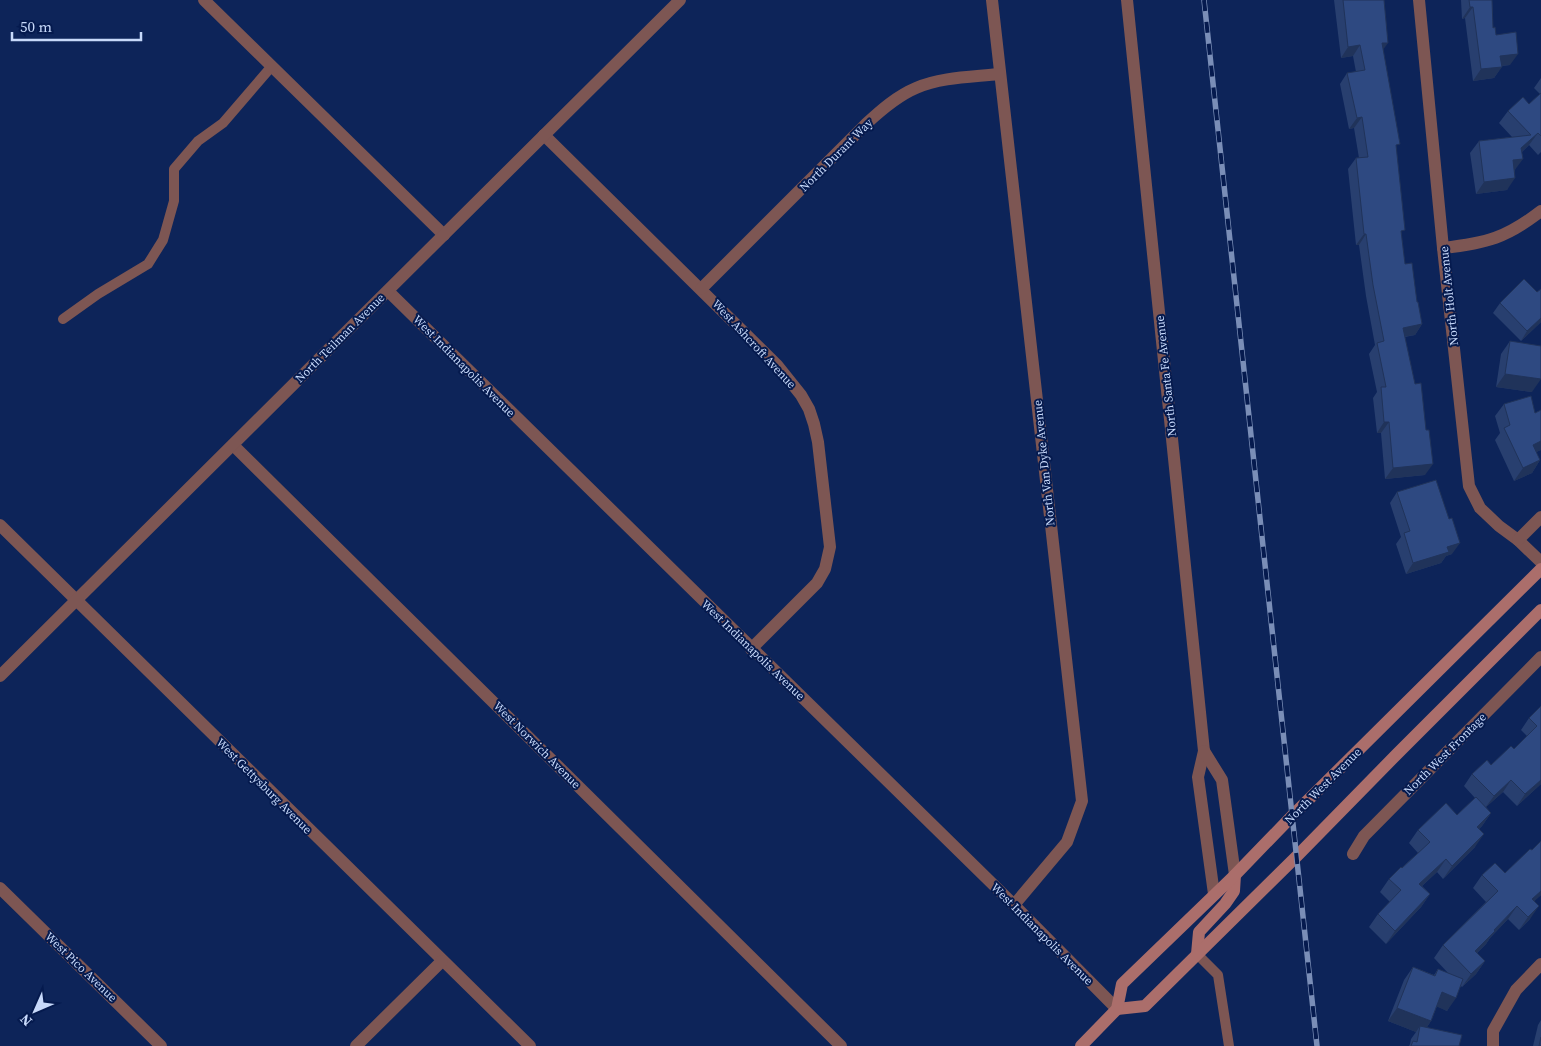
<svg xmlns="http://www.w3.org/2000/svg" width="1541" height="1046" viewBox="0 0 1541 1046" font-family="'Source Serif 4',serif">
  <rect width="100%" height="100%" fill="#0d2459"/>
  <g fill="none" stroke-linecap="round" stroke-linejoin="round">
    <g stroke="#7d5653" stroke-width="10">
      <path d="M 63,319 L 98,294 L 148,264 L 163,240 L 174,201 L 174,169 L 198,141 L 223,123 L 272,66"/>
      <path d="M 1197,954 L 1218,975 L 1229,1046"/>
    </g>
    <g stroke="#7d5653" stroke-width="12">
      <path d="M 204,0 L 444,235"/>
      <path d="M 992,0 L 1082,801 L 1067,842 L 1014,905"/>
      <path d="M 1127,0 L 1204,751 L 1198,777 L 1214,894"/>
      <path d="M 1419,0 L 1443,248 L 1469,486 L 1480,508 L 1499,526 L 1518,540 L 1541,562"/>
      <path d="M 544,135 L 777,365 L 801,395 L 809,409 L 814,424 L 818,442 L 830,547 L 825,569 L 817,583 L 751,649"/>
      <path d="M 1443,248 C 1487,243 1506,238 1541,211"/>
      <path d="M 701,289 L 866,124 C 881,110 897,96 916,88 C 941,77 973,77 999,74"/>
      <path d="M 388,291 L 1014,905 L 1117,1009"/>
      <path d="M 233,445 L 841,1046"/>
      <path d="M 0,525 L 530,1046"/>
      <path d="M 1518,540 L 1541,517"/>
      <path d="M 0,676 L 680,0"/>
      <path d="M 1204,751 L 1222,780 L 1235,875"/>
      <path d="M 1353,854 L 1364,836 L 1541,657"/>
      <path d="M 0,888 L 161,1046"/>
      <path d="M 356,1046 L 442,961"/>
      <path d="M 1493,1046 L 1493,1031 L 1516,990 L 1541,964"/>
    </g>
    <g stroke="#ab6e6b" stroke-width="12">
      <path d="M 1197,954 L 1199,932 L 1225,904 L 1234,891 L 1235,875"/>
      <path d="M 1117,1009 L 1145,1006 L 1297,856 L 1396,755 L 1541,610"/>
      <path d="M 1081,1046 L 1117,1009 L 1122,984 L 1235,875 L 1293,815 L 1541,569"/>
    </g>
    <g stroke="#7a8eb7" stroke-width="5.5">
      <path id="rail" d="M 1204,0 L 1317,1046"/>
    </g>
    <use href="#rail" stroke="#051a4e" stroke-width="4" stroke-dasharray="11" stroke-linecap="butt"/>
  </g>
  <g fill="#283f6f">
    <path d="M 1334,0 L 1384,0 L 1383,50 L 1396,149 L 1401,235 L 1405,264 L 1417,302 L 1422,324 L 1415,335 L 1405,337 L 1425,475 L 1385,479 L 1381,433 L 1377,433 L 1373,398 L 1377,392 L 1369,354 L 1375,345 L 1366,296 L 1359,245 L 1356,245 L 1348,169 L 1356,158 L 1359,158 L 1354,128 L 1349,129 L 1340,84 L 1347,73 L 1356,72 L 1353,56 L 1341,58 Z"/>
    <path d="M 1461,0 L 1492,0 L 1493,28 L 1496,35 L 1510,65 L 1502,66 L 1494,78 L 1473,81 L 1465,18 L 1462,19 Z"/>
    <path d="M 1541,78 L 1541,152 L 1538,155 L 1529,145 L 1522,152 L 1507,190 L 1476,194 L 1470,153 L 1479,141 L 1512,137 L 1499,123 L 1508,111 L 1529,104 L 1540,94 L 1534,88 Z"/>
    <path d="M 1537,292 L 1541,322 L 1521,341 L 1493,313 L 1500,303 Z"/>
    <path d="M 1510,341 L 1532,392 L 1496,387 L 1501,354 Z"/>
    <path d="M 1504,404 L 1535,413 L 1541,410 L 1541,450 L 1536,452 L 1540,460 L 1532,473 L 1514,481 L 1495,440 L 1500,433 L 1495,416 Z"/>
    <path d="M 1397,492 L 1452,554 L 1446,556 L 1441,563 L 1406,574 L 1396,544 L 1401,537 L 1390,503 Z"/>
    <path d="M 1541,706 L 1541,784 L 1517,806 L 1503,792 L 1486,807 L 1491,813 L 1482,826 L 1479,829 L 1475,847 L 1443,879 L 1437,872 L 1422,886 L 1430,894 L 1421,907 L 1386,944 L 1369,927 L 1378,914 L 1390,902 L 1380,892 L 1389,879 L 1418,853 L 1409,843 L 1418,830 L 1457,815 L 1475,798 L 1464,786 L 1472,774 L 1491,765 L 1514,749 L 1527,736 L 1521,730 L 1529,718 Z"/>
    <path d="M 1541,841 L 1541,895 L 1534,901 L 1530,919 L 1519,930 L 1508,919 L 1490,938 L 1486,944 L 1477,953 L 1485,961 L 1476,974 L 1462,987 L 1461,986 L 1447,1011 L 1437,1006 L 1431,1021 L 1427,1027 L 1459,1046 L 1409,1046 L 1410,1044 L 1411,1039 L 1416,1032 L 1388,1021 L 1404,980 L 1413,967 L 1434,975 L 1438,969 L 1449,974 L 1434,958 L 1443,945 L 1486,902 L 1473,888 L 1482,875 L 1505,873 L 1532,850 Z"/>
    <path d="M 1541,1020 L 1541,1046 L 1533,1046 L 1538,1025 Z"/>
  </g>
  <g fill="#20335a">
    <path d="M 1470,7 L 1473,7 L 1465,18 L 1462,19 Z"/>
    <path d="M 1382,43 L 1388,43 L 1380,54 Z"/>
    <path d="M 1360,45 L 1353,56 L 1341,58 L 1348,47 Z"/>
    <path d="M 1518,54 L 1510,65 L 1492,67 L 1500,56 Z"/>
    <path d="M 1502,67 L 1494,78 L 1473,81 L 1481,69 Z"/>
    <path d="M 1362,117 L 1354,128 L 1349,129 L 1357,118 Z"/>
    <path d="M 1538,133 L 1529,145 L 1513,160 L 1523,159 L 1514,171 L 1504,172 L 1521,148 Z"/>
    <path d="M 1515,178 L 1507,190 L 1476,194 L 1484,182 Z"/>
    <path d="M 1364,234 L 1366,234 L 1359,245 L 1356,245 Z"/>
    <path d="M 1541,318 L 1541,322 L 1521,341 L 1527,331 Z"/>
    <path d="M 1422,324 L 1415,335 L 1395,338 L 1403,328 Z"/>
    <path d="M 1505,374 L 1541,379 L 1532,392 L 1496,387 Z"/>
    <path d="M 1384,422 L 1389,422 L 1381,433 L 1377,433 Z"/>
    <path d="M 1541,441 L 1541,450 L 1524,457 L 1533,445 Z"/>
    <path d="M 1540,460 L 1532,473 L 1514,481 L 1523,468 Z"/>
    <path d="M 1433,464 L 1425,475 L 1385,479 L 1393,468 Z"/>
    <path d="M 1460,543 L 1452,554 L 1446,556 L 1441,563 L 1406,574 L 1413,563 L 1447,547 Z"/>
    <path d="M 1511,780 L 1503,792 L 1485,808 L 1494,796 Z"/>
    <path d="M 1541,780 L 1541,784 L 1517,806 L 1525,794 Z"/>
    <path d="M 1491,813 L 1482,826 L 1468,839 L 1477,827 Z"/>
    <path d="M 1484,834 L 1475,847 L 1443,879 L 1452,866 Z"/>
    <path d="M 1446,859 L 1437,872 L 1410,897 L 1419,884 Z"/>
    <path d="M 1541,891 L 1541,895 L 1523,912 L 1532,899 Z"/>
    <path d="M 1430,894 L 1421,907 L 1386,944 L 1395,931 Z"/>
    <path d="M 1517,906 L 1508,919 L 1490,938 L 1486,944 L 1466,964 L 1475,951 Z"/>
    <path d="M 1539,906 L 1530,919 L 1519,930 L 1528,917 Z"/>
    <path d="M 1485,961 L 1476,974 L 1462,987 L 1471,974 Z"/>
    <path d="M 1442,992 L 1456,998 L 1447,1011 L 1433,1005 Z"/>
    <path d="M 1397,1008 L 1431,1021 L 1422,1034 L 1420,1026 L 1416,1032 L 1388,1021 Z"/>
  </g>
  <g fill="#2e4981" stroke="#20335a">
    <path d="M 1343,0 L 1384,0 L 1388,43 L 1382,43 L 1400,144 L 1396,145 L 1405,230 L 1401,231 L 1405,264 L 1412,263 L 1417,302 L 1418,302 L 1422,324 L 1403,328 L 1415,384 L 1421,383 L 1426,430 L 1429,430 L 1433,464 L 1393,468 L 1389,422 L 1384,422 L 1381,387 L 1386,387 L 1377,343 L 1384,341 L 1373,285 L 1366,234 L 1364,234 L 1356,158 L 1368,157 L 1362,117 L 1357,118 L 1347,73 L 1365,70 L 1360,45 L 1348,47 Z"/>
    <path d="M 1469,0 L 1492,0 L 1493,28 L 1495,27 L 1496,35 L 1516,32 L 1518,54 L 1500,56 L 1502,67 L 1481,69 L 1473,7 L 1470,7 Z"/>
    <path d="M 1541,93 L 1541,136 L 1538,133 L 1521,148 L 1523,159 L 1513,160 L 1515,178 L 1484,182 L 1479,141 L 1531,135 L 1508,111 L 1523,97 L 1529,104 Z"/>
    <path d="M 1524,279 L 1537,292 L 1541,289 L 1541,318 L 1527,331 L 1500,303 Z"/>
    <path d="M 1510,341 L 1541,346 L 1541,379 L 1505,374 Z"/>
    <path d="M 1531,396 L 1535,413 L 1541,410 L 1541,441 L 1533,445 L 1540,460 L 1523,468 L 1504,428 L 1510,425 L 1504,404 Z"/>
    <path d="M 1436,480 L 1449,519 L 1452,518 L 1460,543 L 1447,547 L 1449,552 L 1413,563 L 1404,533 L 1410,531 L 1397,492 Z"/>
    <path d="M 1541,706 L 1541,780 L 1525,794 L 1511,780 L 1494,796 L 1472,774 L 1487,760 L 1491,765 L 1511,746 L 1514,749 L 1537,726 L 1529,718 Z"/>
    <path d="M 1476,797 L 1491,813 L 1477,827 L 1484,834 L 1452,866 L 1446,859 L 1419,884 L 1430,894 L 1395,931 L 1378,914 L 1401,890 L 1389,879 L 1401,867 L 1402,868 L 1430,842 L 1418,830 L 1446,803 L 1457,815 Z"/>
    <path d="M 1541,841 L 1541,891 L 1532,899 L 1539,906 L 1528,917 L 1517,906 L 1494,930 L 1495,931 L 1475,951 L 1485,961 L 1471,974 L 1443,945 L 1498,891 L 1482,875 L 1495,863 L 1505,873 L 1530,849 L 1532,850 Z"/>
    <path d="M 1413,967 L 1435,976 L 1438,969 L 1463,979 L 1456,998 L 1442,992 L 1431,1021 L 1397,1008 Z"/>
    <path d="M 1420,1026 L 1462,1035 L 1459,1046 L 1411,1046 L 1413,1041 L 1417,1042 Z"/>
    <path d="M 1541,1037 L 1541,1046 L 1539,1046 Z"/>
  </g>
  <g text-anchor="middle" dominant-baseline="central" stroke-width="4" stroke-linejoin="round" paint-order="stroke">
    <g font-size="12" fill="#c7d9fa" stroke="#051a4e">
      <text transform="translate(836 155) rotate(-45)">North Durant Way</text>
      <text transform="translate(1449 296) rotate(-96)">North Holt Avenue</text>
      <text transform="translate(340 338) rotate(-45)">North Teilman Avenue</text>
      <text transform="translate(754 344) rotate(47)">West Ashcroft Avenue</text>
      <text transform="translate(464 366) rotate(45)">West Indianapolis Avenue</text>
      <text transform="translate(1166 376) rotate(-96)">North Santa Fe Avenue</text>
      <text transform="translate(1044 463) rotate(-96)">North Van Dyke Avenue</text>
      <text transform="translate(753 650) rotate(44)">West Indianapolis Avenue</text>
      <text transform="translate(537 745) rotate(45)">West Norwich Avenue</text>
      <text transform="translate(1445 754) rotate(-45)">North West Frontage</text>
      <text transform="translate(264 786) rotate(45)">West Gettysburg Avenue</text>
      <text transform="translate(1323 786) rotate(-45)">North West Avenue</text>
      <text transform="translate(1042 934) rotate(45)">West Indianapolis Avenue</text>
      <text transform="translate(81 967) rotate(44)">West Pico Avenue</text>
    </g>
  </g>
  <g transform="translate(35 1011) rotate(225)" stroke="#051a4e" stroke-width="4" paint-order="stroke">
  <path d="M0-4L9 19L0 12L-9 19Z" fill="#c7d9fa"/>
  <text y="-8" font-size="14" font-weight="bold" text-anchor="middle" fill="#c7d9fa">N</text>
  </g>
  <path d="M12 32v8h129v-8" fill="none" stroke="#c7d9fa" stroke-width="2.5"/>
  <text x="20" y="32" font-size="15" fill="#c7d9fa" stroke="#051a4e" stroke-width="4" paint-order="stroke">50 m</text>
</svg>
